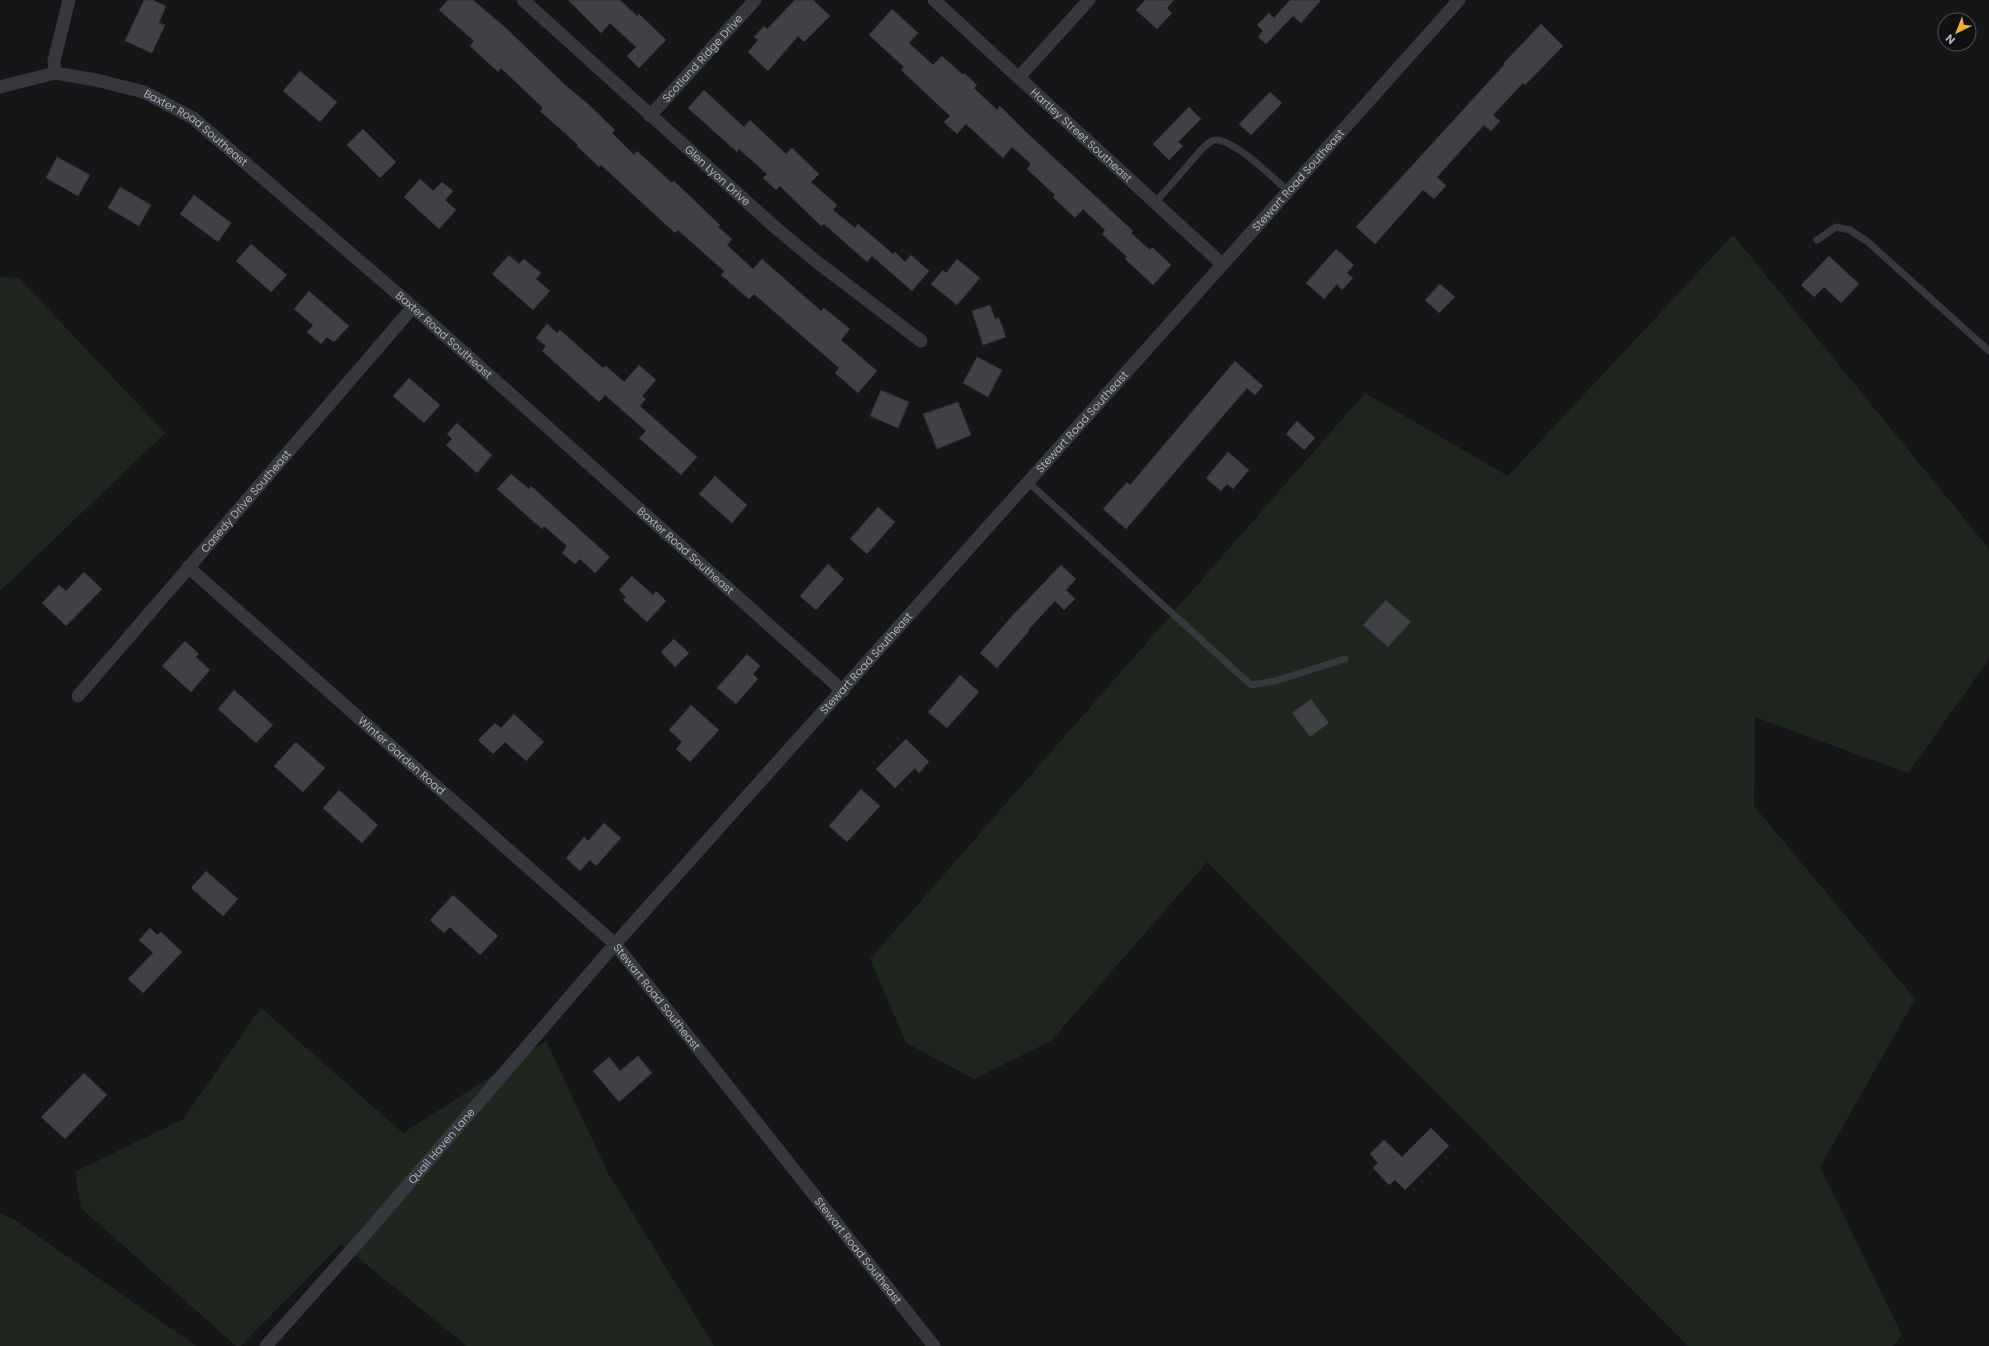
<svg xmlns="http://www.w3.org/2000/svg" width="1989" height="1346" viewBox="0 0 1989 1346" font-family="Poppins,sans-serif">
  <rect width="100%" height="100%" fill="#161618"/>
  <g fill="#1e261f">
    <path d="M 1733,235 L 1989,549 L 1989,659 L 1908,773 L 1755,717 L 1754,806 L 1915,999 L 1820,1167 L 1902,1335 L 1893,1346 L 1688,1346 L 1207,862 L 1051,1041 L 974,1079 L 906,1043 L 870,959 L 1365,393 L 1508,476 Z"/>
    <path d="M 0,277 L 19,278 L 165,433 L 0,591 Z"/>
    <path d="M 261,1008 L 403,1133 L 546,1041 L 608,1173 L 714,1346 L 467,1346 L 341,1244 L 241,1346 L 236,1346 L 81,1208 L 75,1172 L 183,1119 Z"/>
    <path d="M 0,1214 L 12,1218 L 196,1346 L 0,1346 Z"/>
  </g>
  <g fill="#404145" stroke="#303034">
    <path d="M 144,0 L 153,0 L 166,6 L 159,23 L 165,25 L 152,53 L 125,41 Z"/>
    <path d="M 448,0 L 473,0 L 507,29 L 564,84 L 588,104 L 615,130 L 612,133 L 634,155 L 637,151 L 672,183 L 674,181 L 720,225 L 718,227 L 732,239 L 727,245 L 753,269 L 762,259 L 821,311 L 824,308 L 850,329 L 841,340 L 877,371 L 858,393 L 835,373 L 839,368 L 754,294 L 749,299 L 721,275 L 724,271 L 678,230 L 675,233 L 601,165 L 599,167 L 577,146 L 578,145 L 540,111 L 543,108 L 501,68 L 498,72 L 470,46 L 474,41 L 439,10 Z"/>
    <path d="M 568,0 L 620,0 L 637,16 L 639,14 L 666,40 L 639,68 L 627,56 L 636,47 L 610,23 L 601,33 Z"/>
    <path d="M 795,0 L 813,0 L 830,16 L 804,42 L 798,36 L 768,71 L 748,52 L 758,40 L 754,37 L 764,26 L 767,29 Z"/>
    <path d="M 1145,0 L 1174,0 L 1167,8 L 1172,13 L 1157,29 L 1136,10 Z"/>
    <path d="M 1290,0 L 1321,0 L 1301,23 L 1293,16 L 1266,44 L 1258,37 L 1263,31 L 1257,25 L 1269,13 L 1274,18 Z"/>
    <path d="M 892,9 L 918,33 L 909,43 L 933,65 L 942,56 L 963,75 L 964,73 L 977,85 L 974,88 L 997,110 L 1000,106 L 1026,132 L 1133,231 L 1131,233 L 1150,250 L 1152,247 L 1171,265 L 1153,285 L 1125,259 L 1127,257 L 1102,234 L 1105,230 L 1083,209 L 1075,218 L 1053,197 L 1055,195 L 1027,169 L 1031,164 L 1012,147 L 1003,158 L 966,124 L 957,134 L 944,122 L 950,116 L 901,70 L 904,67 L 869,35 Z"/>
    <path d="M 1541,24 L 1563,46 L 1525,85 L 1523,83 L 1493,115 L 1500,121 L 1491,131 L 1484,125 L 1437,177 L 1446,186 L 1434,199 L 1423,190 L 1375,244 L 1356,227 L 1504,65 L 1503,64 Z"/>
    <path d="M 300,71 L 337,102 L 320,122 L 283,91 Z"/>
    <path d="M 704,90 L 744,127 L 750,120 L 786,154 L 792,148 L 819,174 L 811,182 L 837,205 L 833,210 L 855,228 L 858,224 L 893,254 L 895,252 L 905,262 L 911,255 L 929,271 L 912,291 L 872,256 L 867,262 L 824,224 L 821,226 L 780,186 L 776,190 L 763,178 L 767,174 L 739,149 L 737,152 L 688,108 Z"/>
    <path d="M 1270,92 L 1282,103 L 1251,135 L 1239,124 Z"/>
    <path d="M 1189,107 L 1201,119 L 1178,142 L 1183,146 L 1169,160 L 1153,144 Z"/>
    <path d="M 363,129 L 396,162 L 380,178 L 347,145 Z"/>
    <path d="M 57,157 L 90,175 L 78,196 L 46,178 Z"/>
    <path d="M 420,179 L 433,191 L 442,182 L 453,191 L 445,200 L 456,210 L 439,229 L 404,197 Z"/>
    <path d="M 120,187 L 151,205 L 139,226 L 108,208 Z"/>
    <path d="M 194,195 L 231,223 L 218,242 L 180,214 Z"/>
    <path d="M 251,244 L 287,275 L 271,292 L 236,261 Z"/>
    <path d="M 1336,249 L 1354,265 L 1347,273 L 1353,278 L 1342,290 L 1337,284 L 1324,299 L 1306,283 Z"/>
    <path d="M 509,255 L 519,264 L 524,259 L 541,273 L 536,279 L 550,291 L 533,310 L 492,274 Z"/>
    <path d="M 1829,256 L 1859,284 L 1841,303 L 1824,287 L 1814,297 L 1801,285 Z"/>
    <path d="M 957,259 L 980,278 L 957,305 L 931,284 L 943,270 L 946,273 Z"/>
    <path d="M 1440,284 L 1455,297 L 1439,313 L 1425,300 Z"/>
    <path d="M 309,291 L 349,326 L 334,342 L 327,337 L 321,344 L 307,332 L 313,325 L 294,309 Z"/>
    <path d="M 990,305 L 995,319 L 999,318 L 1006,337 L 983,345 L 972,311 Z"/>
    <path d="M 547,324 L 557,333 L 560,330 L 603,368 L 606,366 L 624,382 L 639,365 L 656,380 L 642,396 L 646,399 L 640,406 L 697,457 L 681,475 L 639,438 L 646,431 L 605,395 L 599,402 L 542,351 L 546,346 L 536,338 Z"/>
    <path d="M 977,357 L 1002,370 L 988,397 L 963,383 Z"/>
    <path d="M 1235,361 L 1263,386 L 1255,395 L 1247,388 L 1126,529 L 1103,509 L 1127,482 L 1130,485 Z"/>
    <path d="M 409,378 L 440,405 L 424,423 L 393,396 Z"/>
    <path d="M 881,390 L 909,402 L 898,428 L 870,416 Z"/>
    <path d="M 958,402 L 971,435 L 937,449 L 923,414 Z"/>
    <path d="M 1297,421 L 1315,438 L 1304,450 L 1286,434 Z"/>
    <path d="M 457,423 L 492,455 L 477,473 L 446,445 L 452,439 L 447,434 Z"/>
    <path d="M 1228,452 L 1249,470 L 1233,489 L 1227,484 L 1221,491 L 1206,478 Z"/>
    <path d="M 511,474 L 529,489 L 531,486 L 610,557 L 595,573 L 580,559 L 575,564 L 562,553 L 567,546 L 544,526 L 542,529 L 497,489 Z"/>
    <path d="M 715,476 L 747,505 L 732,523 L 699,494 Z"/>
    <path d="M 878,507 L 895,522 L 867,554 L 850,539 Z"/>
    <path d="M 828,564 L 844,579 L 816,610 L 800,596 Z"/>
    <path d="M 1061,565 L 1076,579 L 1066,590 L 1075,599 L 1064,610 L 1055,601 L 1028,630 L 1029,631 L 997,668 L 980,653 L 1013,615 Z"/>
    <path d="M 84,572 L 102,589 L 66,626 L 42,603 L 59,585 L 66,591 Z"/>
    <path d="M 632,576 L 653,595 L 656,591 L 666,601 L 647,622 L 623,600 L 626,597 L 619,590 Z"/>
    <path d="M 1386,600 L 1411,622 L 1388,647 L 1363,625 Z"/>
    <path d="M 674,639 L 689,653 L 675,667 L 661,652 Z"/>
    <path d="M 185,641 L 199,654 L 196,657 L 210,670 L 191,692 L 162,666 Z"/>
    <path d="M 747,654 L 760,666 L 753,674 L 758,679 L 736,704 L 717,688 Z"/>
    <path d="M 960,675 L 979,692 L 947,728 L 928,712 Z"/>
    <path d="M 234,690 L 273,725 L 256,743 L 218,709 Z"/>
    <path d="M 1311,699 L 1329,723 L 1310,737 L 1292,713 Z"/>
    <path d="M 691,705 L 719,730 L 690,762 L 676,749 L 682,742 L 669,730 Z"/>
    <path d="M 514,714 L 544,742 L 526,761 L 505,742 L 493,754 L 478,740 L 495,723 L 501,728 Z"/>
    <path d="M 906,739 L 929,762 L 919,773 L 915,768 L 895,788 L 876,769 Z"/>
    <path d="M 296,742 L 325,768 L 303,792 L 274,766 Z"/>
    <path d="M 861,789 L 880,806 L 847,842 L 829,826 Z"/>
    <path d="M 339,790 L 378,825 L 362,843 L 323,808 Z"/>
    <path d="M 604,823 L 621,838 L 596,866 L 590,860 L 580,871 L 566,858 L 584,837 L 588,841 Z"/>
    <path d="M 206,871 L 238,899 L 223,916 L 191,888 Z"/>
    <path d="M 453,895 L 498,936 L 480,955 L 450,927 L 444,933 L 430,920 Z"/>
    <path d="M 150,928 L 157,935 L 161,932 L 182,952 L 143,993 L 128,979 L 153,953 L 139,940 Z"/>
    <path d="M 638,1056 L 652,1073 L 619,1102 L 593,1071 L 609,1057 L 620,1071 Z"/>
    <path d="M 84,1073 L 107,1095 L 65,1139 L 41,1117 Z"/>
    <path d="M 1431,1128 L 1449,1146 L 1405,1190 L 1395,1180 L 1389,1185 L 1373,1168 L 1378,1163 L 1370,1154 L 1384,1140 L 1402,1157 Z"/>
  </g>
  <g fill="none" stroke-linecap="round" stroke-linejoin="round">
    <g stroke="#37383d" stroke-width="7">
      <path d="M 1155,203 L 1201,150 C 1205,146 1210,140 1216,140 C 1235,140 1273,178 1288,191"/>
      <path d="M 1817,240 L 1836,227 L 1850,230 L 1868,242 L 1989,351"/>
      <path d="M 1028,482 L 1251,685 L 1275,681 L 1345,659"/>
    </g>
    <g stroke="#37383d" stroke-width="13">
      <path id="s1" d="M 523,0 L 777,229 L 817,262 L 921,341"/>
      <path id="s2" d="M 934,0 L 1222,264"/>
      <path d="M 55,73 L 54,61 L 69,0"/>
      <path d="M 1019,77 L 1089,0"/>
      <path id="s3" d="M 0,87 L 55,73 L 96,80 L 144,92 L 193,118 L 413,307 L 843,691"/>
      <path id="s4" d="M 650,116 L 755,0"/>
      <path id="s5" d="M 188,567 L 615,944 L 934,1346"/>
      <path id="s6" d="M 78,696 L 413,307"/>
      <path id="s7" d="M 266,1346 L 363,1237 L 615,944 L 1459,0"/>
    </g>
  </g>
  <g text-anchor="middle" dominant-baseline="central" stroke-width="3.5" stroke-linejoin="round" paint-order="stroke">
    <g font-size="11" fill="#a8adb8" stroke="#111113">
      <text stroke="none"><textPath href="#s4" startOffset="78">Scotland Ridge Drive</textPath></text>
      <text stroke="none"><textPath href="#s3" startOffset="211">Baxter Road Southeast</textPath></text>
      <text stroke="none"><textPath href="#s2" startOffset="200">Hartley Street Southeast</textPath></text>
      <text stroke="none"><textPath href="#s1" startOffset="262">Glen Lyon Drive</textPath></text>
      <text stroke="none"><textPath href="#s7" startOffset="1557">Stewart Road Southeast</textPath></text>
      <text stroke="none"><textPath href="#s3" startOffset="535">Baxter Road Southeast</textPath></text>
      <text stroke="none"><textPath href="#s7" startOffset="1233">Stewart Road Southeast</textPath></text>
      <text stroke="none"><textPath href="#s6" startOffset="257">Casedy Drive Southeast</textPath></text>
      <text stroke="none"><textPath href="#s3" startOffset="859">Baxter Road Southeast</textPath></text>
      <text stroke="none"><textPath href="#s7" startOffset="909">Stewart Road Southeast</textPath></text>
      <text stroke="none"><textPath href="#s5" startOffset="285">Winter Garden Road</textPath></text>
      <text stroke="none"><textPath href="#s5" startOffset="637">Stewart Road Southeast</textPath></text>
      <text stroke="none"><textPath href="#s7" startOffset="266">Quail Haven Lane</textPath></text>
      <text stroke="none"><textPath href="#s5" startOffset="961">Stewart Road Southeast</textPath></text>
    </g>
  </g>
  <g transform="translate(1957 32) rotate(223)"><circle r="19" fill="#111113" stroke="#4d4f55"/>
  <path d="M0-3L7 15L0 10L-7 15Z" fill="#f2b134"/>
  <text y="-6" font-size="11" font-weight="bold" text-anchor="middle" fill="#a8adb8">N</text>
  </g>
</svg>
